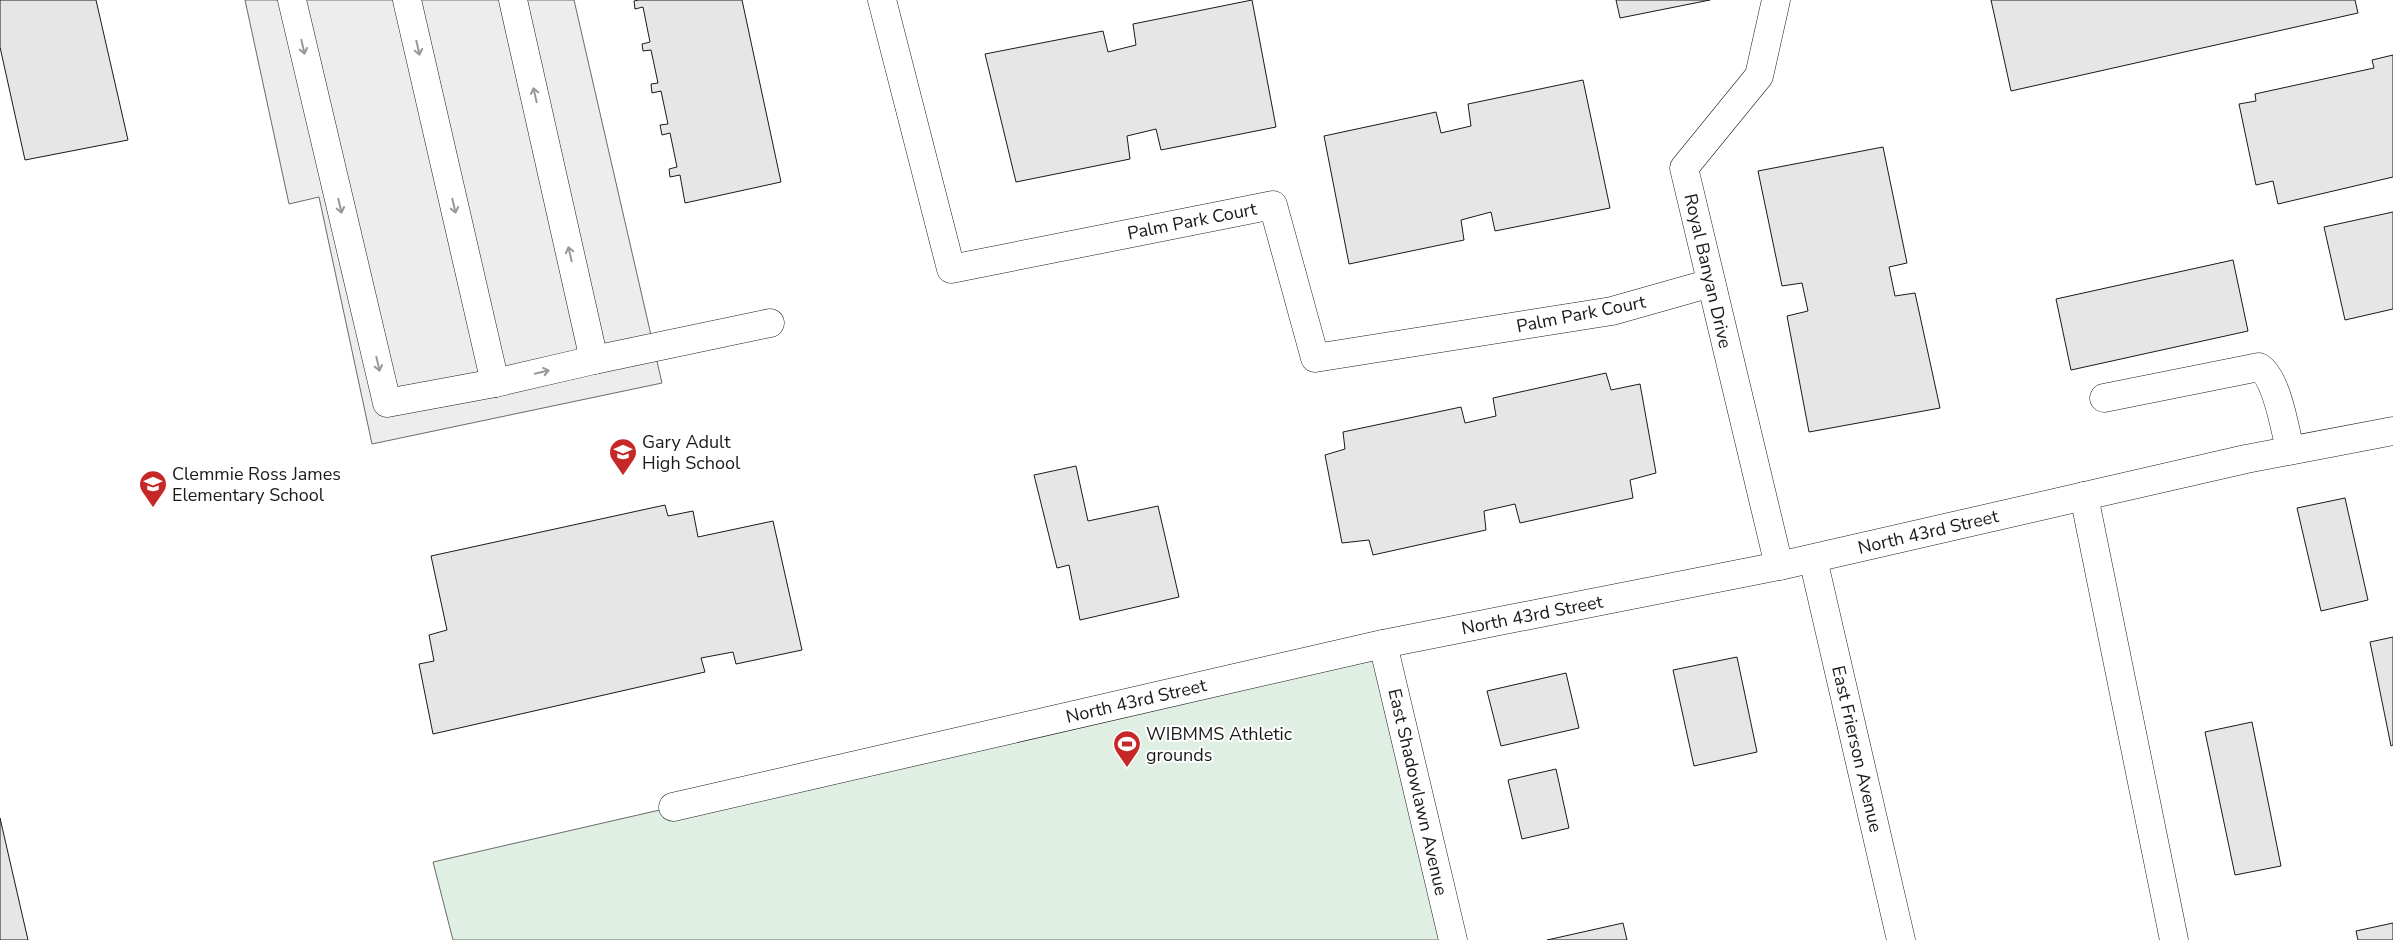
<svg xmlns="http://www.w3.org/2000/svg" width="2393" height="940" viewBox="0 0 2393 940" font-family="'Nunito Sans',sans-serif">
  <rect width="100%" height="100%" fill="#fff"/>
  <path fill="#e0efe3" stroke="#6a6a6a" d="M 1383,644 L 1453,940 L 453,940 L 433,862 Z"/>
  <path fill="#ededed" stroke="#6a6a6a" d="M 245,0 L 574,0 L 662,383 L 372,444 L 319,197 L 289,204 Z"/>
  <g fill="#e6e6e6" stroke="#1a1a1a">
    <path d="M 0,0 L 96,0 L 128,140 L 25,160 L 0,47 Z"/>
    <path d="M 639,0 L 742,0 L 781,182 L 685,203 L 680,175 L 670,177 L 669,169 L 677,167 L 670,133 L 662,135 L 660,125 L 668,124 L 661,91 L 652,93 L 651,84 L 658,83 L 651,50 L 643,51 L 642,44 L 650,42 L 643,7 L 635,9 L 634,1 Z"/>
    <path d="M 1252,0 L 1276,127 L 1161,150 L 1156,129 L 1127,136 L 1130,159 L 1016,182 L 985,54 L 1103,31 L 1108,52 L 1136,45 L 1133,24 Z"/>
    <path d="M 1616,0 L 1710,0 L 1620,18 Z"/>
    <path d="M 1991,0 L 2355,0 L 2358,13 L 2011,91 Z"/>
    <path d="M 2393,55 L 2393,177 L 2278,204 L 2273,181 L 2256,185 L 2239,104 L 2256,101 L 2255,94 L 2374,68 L 2372,60 Z"/>
    <path d="M 1583,80 L 1610,208 L 1495,231 L 1491,212 L 1461,220 L 1464,240 L 1349,264 L 1324,136 L 1436,112 L 1441,133 L 1471,126 L 1468,104 Z"/>
    <path d="M 1883,147 L 1907,263 L 1889,267 L 1895,296 L 1915,293 L 1940,408 L 1809,432 L 1787,316 L 1808,311 L 1802,283 L 1782,286 L 1758,171 Z"/>
    <path d="M 2393,212 L 2393,309 L 2345,320 L 2324,227 Z"/>
    <path d="M 2233,260 L 2248,331 L 2071,370 L 2056,299 Z"/>
    <path d="M 1606,373 L 1611,390 L 1640,384 L 1656,473 L 1630,480 L 1633,498 L 1520,523 L 1515,504 L 1484,511 L 1486,530 L 1373,555 L 1369,540 L 1342,543 L 1325,455 L 1345,449 L 1343,432 L 1461,407 L 1465,423 L 1496,416 L 1493,398 Z"/>
    <path d="M 1076,466 L 1088,521 L 1158,506 L 1179,597 L 1080,620 L 1069,565 L 1057,568 L 1034,475 Z"/>
    <path d="M 2345,498 L 2368,600 L 2321,611 L 2297,508 Z"/>
    <path d="M 665,505 L 668,516 L 693,511 L 698,537 L 773,521 L 802,650 L 736,664 L 733,652 L 701,658 L 705,672 L 433,734 L 419,664 L 434,661 L 429,635 L 447,630 L 431,556 Z"/>
    <path d="M 2393,637 L 2393,745 L 2391,746 L 2370,642 Z"/>
    <path d="M 1737,657 L 1757,752 L 1694,766 L 1673,670 Z"/>
    <path d="M 1566,673 L 1579,728 L 1501,746 L 1487,691 Z"/>
    <path d="M 2252,722 L 2281,866 L 2235,875 L 2205,732 Z"/>
    <path d="M 1556,769 L 1569,828 L 1522,839 L 1508,780 Z"/>
    <path d="M 0,818 L 28,940 L 0,940 Z"/>
    <path d="M 1623,923 L 1627,940 L 1547,940 Z"/>
    <path d="M 2393,923 L 2393,940 L 2358,940 L 2356,931 Z"/>
  </g>
  <g fill="none" stroke-linecap="round" stroke-linejoin="round">
    <g stroke="#1a1a1a" stroke-width="29">
      <g id="minor">
        <path d="M 292,0 L 387,403 L 495,383 L 594,360 L 513,0"/>
        <path d="M 407,0 L 495,383"/>
        <path d="M 882,0 L 951,269 L 1273,205 L 1315,358 L 1612,311 L 1711,283"/>
        <path d="M 1776,0 L 1759,76 L 1684,168 L 1779,566"/>
        <path d="M 594,360 L 770,323"/>
        <path d="M 2104,398 L 2259,367 C 2277,378 2285,429 2290,450"/>
        <path d="M 2084,496 L 2174,940"/>
        <path d="M 1813,559 L 1901,940"/>
        <path d="M 1383,644 L 1453,940"/>
        <path d="M 673,807 L 1383,644 L 1779,566 L 2246,459 L 2393,431"/>
      </g>
    </g>
    <use href="#minor" stroke="#fff" stroke-width="28"/>
  </g>
  <defs><path id="oneway-shaft" d="M-6 0H5M1.5-3L5.5 0L1.5 3" fill="none" stroke-width="1.6" stroke-linecap="round" stroke-linejoin="round" transform="scale(1.25)"/></defs>
  <g stroke="#989898">
    <use href="#oneway-shaft" transform="translate(303 47) rotate(77)"/>
    <use href="#oneway-shaft" transform="translate(418 48) rotate(77)"/>
    <use href="#oneway-shaft" transform="translate(535 95) rotate(-103)"/>
    <use href="#oneway-shaft" transform="translate(340 206) rotate(77)"/>
    <use href="#oneway-shaft" transform="translate(454 206) rotate(77)"/>
    <use href="#oneway-shaft" transform="translate(570 254) rotate(-103)"/>
    <use href="#oneway-shaft" transform="translate(378 364) rotate(77)"/>
    <use href="#oneway-shaft" transform="translate(542 372) rotate(-13)"/>
  </g>
  <defs>
    <g id="school-pin" transform="scale(1.4375)"><path d="M0 17L-7.5 6A9.5 9.5 0 1 1 7.5 6Z" fill="#c62828" stroke="#fff"/><path d="M0-5L7-2L0 1L-7-2ZM-4 1L0 2.5L4 1V4Q0 6-4 4Z" fill="#fff"/></g>
    <g id="stadium-pin" transform="scale(1.4375)"><path d="M0 17L-7.5 6A9.5 9.5 0 1 1 7.5 6Z" fill="#c62828" stroke="#fff"/><path d="M0-5a6.5 5 0 1 0 0 10a6.5 5 0 1 0 0-10ZM-3.5-1.8h7v3.6h-7Z" fill="#fff"/></g>
  </defs>
  <g fill-rule="evenodd">
    <use href="#school-pin" x="623" y="452"/>
    <use href="#school-pin" x="153" y="484"/>
    <use href="#stadium-pin" x="1127" y="744"/>
  </g>
  <g text-anchor="middle" dominant-baseline="central" stroke-width="4" stroke-linejoin="round" paint-order="stroke">
    <g font-size="18" fill="#1a1a1a" stroke="#fff">
      <text transform="translate(1192 221) rotate(-11)">Palm Park Court</text>
      <text transform="translate(1708 271) rotate(77)">Royal Banyan Drive</text>
      <text transform="translate(1581 314) rotate(-11)">Palm Park Court</text>
      <text transform="translate(1928 532) rotate(-13)">North 43rd Street</text>
      <text transform="translate(1532 615) rotate(-11)">North 43rd Street</text>
      <text transform="translate(1136 701) rotate(-13)">North 43rd Street</text>
      <text transform="translate(1857 749) rotate(77)">East Frierson Avenue</text>
      <text transform="translate(1418 792) rotate(77)">East Shadowlawn Avenue</text>
    </g>
    <g font-size="18" fill="#1a1a1a" stroke="#fff" text-anchor="start">
      <text x="642" y="442">Gary Adult<tspan x="642" dy="21">High School</tspan></text>
      <text x="172" y="474">Clemmie Ross James<tspan x="172" dy="21">Elementary School</tspan></text>
      <text x="1146" y="734">WIBMMS Athletic<tspan x="1146" dy="21">grounds</tspan></text>
    </g>
  </g>
</svg>
